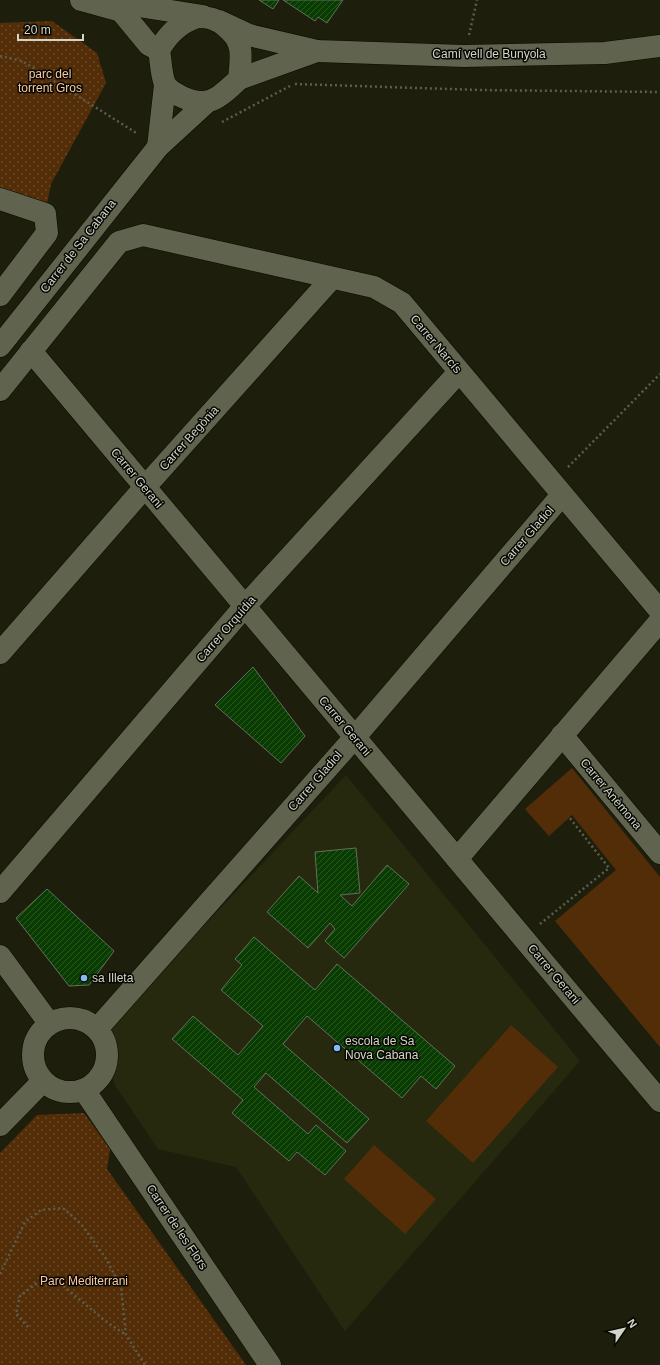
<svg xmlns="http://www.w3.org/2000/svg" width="660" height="1365" viewBox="0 0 660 1365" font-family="Arial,sans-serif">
  <defs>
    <pattern id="park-dots" width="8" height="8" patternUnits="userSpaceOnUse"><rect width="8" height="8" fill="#532d08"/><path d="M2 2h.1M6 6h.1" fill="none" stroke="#6b4b2b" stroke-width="1.8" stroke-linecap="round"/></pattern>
    <pattern id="building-hatch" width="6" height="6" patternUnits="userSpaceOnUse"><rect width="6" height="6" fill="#093c00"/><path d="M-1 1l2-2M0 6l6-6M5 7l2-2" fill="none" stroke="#2c5724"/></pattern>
  </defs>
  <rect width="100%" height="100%" fill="#1d1f0c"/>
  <path fill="#27290f" d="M 346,775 L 580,1061 L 345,1331 L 236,1167 L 158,1149 L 115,1085 L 101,1035 Z"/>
  <g fill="url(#park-dots)">
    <path d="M 52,21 L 97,53 L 106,83 L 51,184 L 45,214 L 0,199 L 0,23 Z"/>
    <path d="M 84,1113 L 110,1149 L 107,1169 L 246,1365 L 0,1365 L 0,1153 L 37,1115 Z"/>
  </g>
  <g fill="#532d08">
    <path d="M 572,768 L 660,877 L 660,1047 L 555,921 L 616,870 L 572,815 L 549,836 L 525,809 Z"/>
    <path d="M 511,1025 L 558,1067 L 473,1163 L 426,1121 Z"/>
    <path d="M 374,1145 L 436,1199 L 405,1234 L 344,1179 Z"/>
  </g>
  <g fill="url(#building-hatch)" stroke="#61705e">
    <path d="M 259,0 L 279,0 L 273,9 Z"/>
    <path d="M 283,0 L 343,0 L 327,23 L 318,17 L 315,21 Z"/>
    <path d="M 253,667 L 305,736 L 281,763 L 215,705 Z"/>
    <path d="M 356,848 L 360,893 L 340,895 L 352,906 L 387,865 L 409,884 L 344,958 L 325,941 L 335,929 L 330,923 L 308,948 L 267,912 L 299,876 L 318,893 L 315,852 Z"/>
    <path d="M 47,889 L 114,951 L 89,985 L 69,986 L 16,918 Z"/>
    <path d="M 254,937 L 315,990 L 337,964 L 455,1066 L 436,1089 L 421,1076 L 402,1098 L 307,1016 L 283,1044 L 369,1119 L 347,1143 L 266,1073 L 254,1087 L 308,1134 L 316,1125 L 346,1151 L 325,1175 L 297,1152 L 289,1161 L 232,1113 L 243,1100 L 172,1039 L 193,1016 L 238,1055 L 263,1026 L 221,990 L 242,965 L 235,959 Z"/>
  </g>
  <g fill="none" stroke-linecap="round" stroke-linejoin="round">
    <g stroke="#080900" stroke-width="23">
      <g id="minor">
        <path d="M 158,147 L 165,85"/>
        <path d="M 0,199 L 45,214 L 47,233 L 0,295"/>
        <path d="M 0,346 L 158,147 L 207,102"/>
        <path d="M 31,351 L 660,1101"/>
        <path d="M 0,390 L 119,242 L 143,235 L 374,287 L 402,303 L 660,611"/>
        <path d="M 0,653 L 145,487 L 332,278"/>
        <path d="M 562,735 L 660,853"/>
        <path d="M 457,859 L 660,621"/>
        <path d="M 0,892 L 245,606 L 459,372"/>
        <path d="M 0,956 L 49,1023"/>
        <circle cx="70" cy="1055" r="37"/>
        <path d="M 97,1029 L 355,737 L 562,495"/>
        <path d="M 84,1090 L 270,1365"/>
        <path d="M 0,1125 L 43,1081"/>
      </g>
    </g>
    <g stroke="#080900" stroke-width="23">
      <g id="tertiary">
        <path d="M 81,0 L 121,11 L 138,6 L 203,16"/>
        <path d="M 121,11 L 149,45 L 159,50"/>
        <path d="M 197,17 C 209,17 217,19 226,27 C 245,42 241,57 239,79 C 219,98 208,110 180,96 C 175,93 168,90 165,84 C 161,75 161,61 159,50 C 168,34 179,23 197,17 Z"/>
        <path d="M 219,21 L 249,35 L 317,51 L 464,56 L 605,53 L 660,46"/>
        <path d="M 239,79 L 317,51"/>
      </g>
    </g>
    <g stroke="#5c5e4e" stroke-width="2.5" stroke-dasharray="2 3" stroke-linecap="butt">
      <path d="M 469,35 L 477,0"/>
      <path d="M 0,56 L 22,61 L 138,134"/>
      <path d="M 295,84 L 480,90 L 660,92"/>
      <path d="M 222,122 L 290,86"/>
      <path d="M 568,467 L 660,374"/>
      <path d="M 540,924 L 609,868 L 569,817"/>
      <path d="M 0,1274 L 25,1222 L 41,1210 L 63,1208 L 81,1224 L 105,1257 L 121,1287 L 126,1335 L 145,1365"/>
      <path d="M 28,1327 L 16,1314 L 20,1296 L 37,1283 L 60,1283 L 104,1320 L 126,1335"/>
    </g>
    <use href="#minor" stroke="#60634d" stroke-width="22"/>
    <use href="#tertiary" stroke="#60634d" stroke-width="22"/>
  </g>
  <g fill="#81bdfa" stroke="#080803" stroke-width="1.5">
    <circle cx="84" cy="978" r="4"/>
    <circle cx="337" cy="1048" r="4"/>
  </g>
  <g text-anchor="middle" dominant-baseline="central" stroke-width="3" stroke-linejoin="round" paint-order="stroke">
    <g font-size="12" fill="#d3d5c9" stroke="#080803">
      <text x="489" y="54">Camí vell de Bunyola</text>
      <text transform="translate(78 246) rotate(-52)">Carrer de Sa Cabana</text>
      <text transform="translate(436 344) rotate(50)">Carrer Narcís</text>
      <text transform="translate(189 438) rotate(-48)">Carrer Begònia</text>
      <text transform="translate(137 478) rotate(50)">Carrer Gerani</text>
      <text transform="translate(527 536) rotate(-49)">Carrer Gladiol</text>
      <text transform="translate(226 629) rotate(-49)">Carrer Orquídia</text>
      <text transform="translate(345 726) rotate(50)">Carrer Gerani</text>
      <text transform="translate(315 781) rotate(-49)">Carrer Gladiol</text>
      <text transform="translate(611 794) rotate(50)">Carrer Anèmona</text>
      <text transform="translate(554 974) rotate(50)">Carrer Gerani</text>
      <text transform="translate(177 1227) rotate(56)">Carrer de les Flors</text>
    </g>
    <g font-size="12" fill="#fcc7a0" stroke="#080803">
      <text x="50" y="74">parc del<tspan x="50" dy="14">torrent Gros</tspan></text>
      <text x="84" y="1281">Parc Mediterrani</text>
    </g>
    <g font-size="12" fill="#d3d5c9" stroke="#080803" text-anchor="start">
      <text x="92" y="978">sa Illeta</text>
      <text x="345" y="1041">escola de Sa<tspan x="345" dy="14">Nova Cabana</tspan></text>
    </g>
  </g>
  <g transform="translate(624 1329) rotate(56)" stroke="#080803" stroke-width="3" paint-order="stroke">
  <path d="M0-3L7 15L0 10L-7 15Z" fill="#d3d5c9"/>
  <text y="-6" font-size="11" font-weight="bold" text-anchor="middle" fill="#d3d5c9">N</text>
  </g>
  <path d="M18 34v6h65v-6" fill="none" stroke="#d3d5c9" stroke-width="2"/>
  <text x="24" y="34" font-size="12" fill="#d3d5c9" stroke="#080803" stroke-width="3" paint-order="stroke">20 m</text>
</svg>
